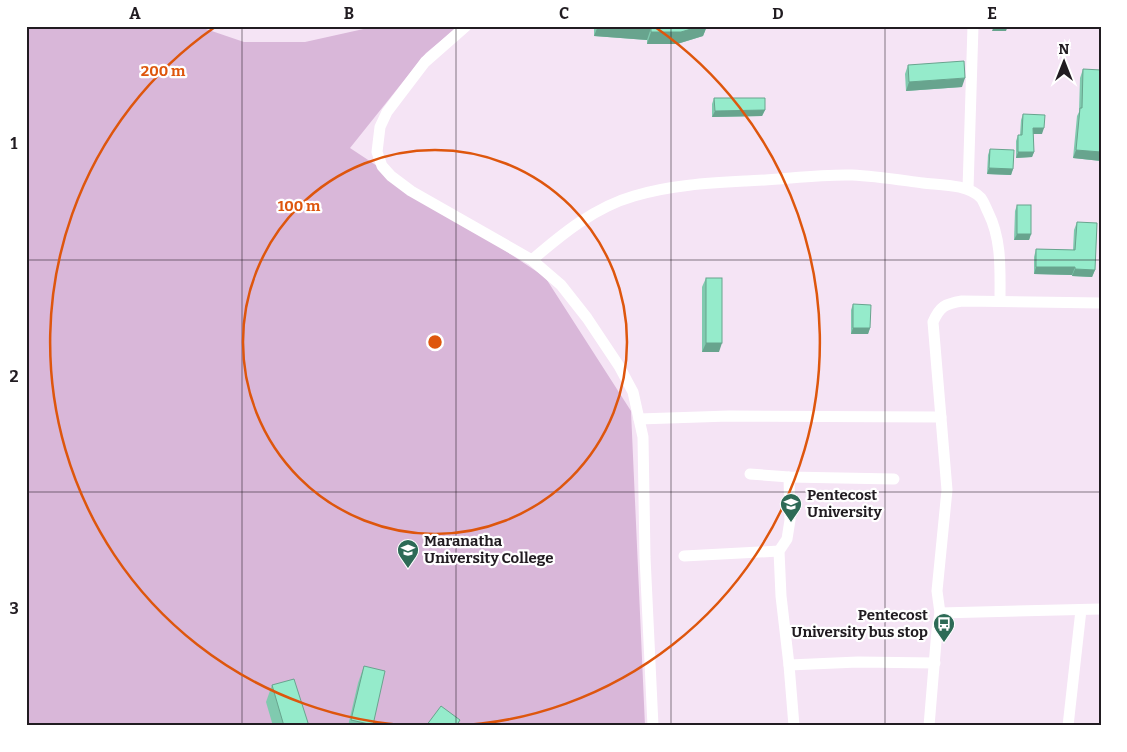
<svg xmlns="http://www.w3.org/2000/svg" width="1127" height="752" viewBox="0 0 1127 752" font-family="Bitter,serif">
  <rect width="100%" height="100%" fill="#f5e4f5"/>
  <path fill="#d9b7d9" d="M 26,26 L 197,26 L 244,42 L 305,42 L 377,26 L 459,26 L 426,53 L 350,148 L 545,277 L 631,411 L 645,726 L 26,726 Z"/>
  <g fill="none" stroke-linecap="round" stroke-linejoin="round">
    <g stroke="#fff" stroke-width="11">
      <path d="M 466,26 L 425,62 L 387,112 L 380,127 L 377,152 L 382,166 L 391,176 L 411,191 L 532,260 L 561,285 L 587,318 L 619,366 L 633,392 L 643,437 L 645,557 L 653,726"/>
      <path d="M 968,189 L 973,26"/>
      <path d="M 532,260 C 562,234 595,207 634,196 C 670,185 709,183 746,181 C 782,180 816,174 852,175 C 876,176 900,180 923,183 C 941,185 968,184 981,198 C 984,202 986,208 988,212 C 1002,240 1000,270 1000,301"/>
      <path d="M 639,419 L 729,416 L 941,417"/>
      <path d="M 750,474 L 789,477 L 894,479"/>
      <path d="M 789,477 L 790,520 L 787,539 L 779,551 L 781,596 L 789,665 L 794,726"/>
      <path d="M 684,556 L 779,551"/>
      <path d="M 940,613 L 1101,609"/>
      <path d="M 789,665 L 858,662 L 935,663"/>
      <path d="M 929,726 L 937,630 L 940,613 L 937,591 L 947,490 L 933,322 C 940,306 945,304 962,301 L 1101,303"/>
      <path d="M 1068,726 L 1081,610"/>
    </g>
  </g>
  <g fill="#80caaf">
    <path d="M 594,26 L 707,26 L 703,36 L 677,44 L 647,44 L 647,40 L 594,36 Z"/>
    <path d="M 908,65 L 962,87 L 906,91 L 905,74 Z"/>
    <path d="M 1083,69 L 1101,161 L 1073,158 L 1077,116 L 1079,112 L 1080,78 Z"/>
    <path d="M 714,98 L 765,110 L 762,116 L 712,117 L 712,104 Z"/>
    <path d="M 1023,114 L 1042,134 L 1033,134 L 1034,152 L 1032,157 L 1016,158 L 1016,141 L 1018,135 L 1020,135 L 1021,120 Z"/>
    <path d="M 990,149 L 1013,169 L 1011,175 L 987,174 L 988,155 Z"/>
    <path d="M 1017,205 L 1031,234 L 1029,240 L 1014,240 L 1015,211 Z"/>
    <path d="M 1077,222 L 1095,270 L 1092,277 L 1072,276 L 1072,275 L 1034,274 L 1034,257 L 1036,249 L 1073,250 L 1074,230 Z"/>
    <path d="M 706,278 L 719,352 L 702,352 L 702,287 Z"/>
    <path d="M 853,304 L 870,328 L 868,334 L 851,334 L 851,310 Z"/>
    <path d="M 364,666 L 373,726 L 348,726 L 358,683 Z"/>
    <path d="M 272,685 L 309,726 L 273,726 L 266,702 Z"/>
  </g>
  <g fill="#68a48e">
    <path d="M 598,26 L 619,26 L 651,28 L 647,40 L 594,36 Z"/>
    <path d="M 701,26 L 707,26 L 703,36 L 677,44 L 647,44 L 651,32 Z"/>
    <path d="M 994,26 L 1008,26 L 1006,31 L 992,31 Z"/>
    <path d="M 965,78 L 962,87 L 906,91 L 909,82 Z"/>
    <path d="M 765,110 L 762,116 L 712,117 L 715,111 Z"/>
    <path d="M 1033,128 L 1044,128 L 1042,134 L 1031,134 Z"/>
    <path d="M 1076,150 L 1101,152 L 1101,161 L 1073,158 Z"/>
    <path d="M 1018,152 L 1034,152 L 1032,157 L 1016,158 Z"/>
    <path d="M 989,168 L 1013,169 L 1011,175 L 987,174 Z"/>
    <path d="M 1017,234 L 1031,234 L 1029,240 L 1014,240 Z"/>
    <path d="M 1036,267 L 1075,267 L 1072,275 L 1034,274 Z"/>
    <path d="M 1075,269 L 1095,270 L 1092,277 L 1072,276 Z"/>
    <path d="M 853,328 L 870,328 L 868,334 L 851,334 Z"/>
    <path d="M 706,343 L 722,343 L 719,352 L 702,352 Z"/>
  </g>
  <g fill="#95ebcb" stroke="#68a48e">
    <path d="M 619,26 L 701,26 L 681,32 L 651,32 L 651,28 Z"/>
    <path d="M 964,61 L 965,78 L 909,82 L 908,65 Z"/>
    <path d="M 1083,69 L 1101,70 L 1101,152 L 1076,150 L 1080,108 L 1082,108 Z"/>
    <path d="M 714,98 L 765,98 L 765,110 L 715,111 Z"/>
    <path d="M 1023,114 L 1045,115 L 1044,128 L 1033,128 L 1034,152 L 1018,152 L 1018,135 L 1022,135 Z"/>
    <path d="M 990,149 L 1014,150 L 1013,169 L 989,168 Z"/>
    <rect x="1017" y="205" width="14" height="29"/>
    <path d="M 1077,222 L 1097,223 L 1095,270 L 1075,269 L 1075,267 L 1036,267 L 1036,249 L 1075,250 Z"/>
    <rect x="706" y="278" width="16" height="65"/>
    <path d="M 853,304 L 871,305 L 870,328 L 853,328 Z"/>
    <path d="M 364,666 L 385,671 L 373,725 L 351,720 Z"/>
    <path d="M 294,679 L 309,726 L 284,726 L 272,685 Z"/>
    <path d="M 441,706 L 460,720 L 456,726 L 426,726 Z"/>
  </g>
  <path fill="none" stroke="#211c21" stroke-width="1" stroke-opacity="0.55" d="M 242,26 L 242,726M 456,26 L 456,726M 671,26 L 671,726M 885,26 L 885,726M 26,260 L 1101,260M 26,492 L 1101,492"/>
  <g fill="none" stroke="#de560d" stroke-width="2.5">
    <circle cx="435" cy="342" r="192"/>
    <path d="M418 726A384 384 0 0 1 215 27M655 27A384 384 0 0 1 452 726"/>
  </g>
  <defs>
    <g id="university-pin" transform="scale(1.125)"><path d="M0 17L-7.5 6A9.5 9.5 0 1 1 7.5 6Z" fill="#2d6a56" stroke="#fff"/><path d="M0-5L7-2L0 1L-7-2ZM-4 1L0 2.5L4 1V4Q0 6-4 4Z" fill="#fff"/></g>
    <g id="bus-pin" transform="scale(1.125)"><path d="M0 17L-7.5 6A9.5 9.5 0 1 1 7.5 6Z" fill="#2d6a56" stroke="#fff"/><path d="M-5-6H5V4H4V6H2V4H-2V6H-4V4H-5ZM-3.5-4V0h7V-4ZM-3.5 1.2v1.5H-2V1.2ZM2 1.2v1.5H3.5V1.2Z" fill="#fff"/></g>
  </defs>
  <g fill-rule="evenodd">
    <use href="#university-pin" x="791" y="504"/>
    <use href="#university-pin" x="408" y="550"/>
    <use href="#bus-pin" x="944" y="624"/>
  </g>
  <g text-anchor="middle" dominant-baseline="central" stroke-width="4.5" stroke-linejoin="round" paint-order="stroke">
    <g font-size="15" font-weight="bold" fill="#211c21" stroke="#fff" text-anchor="start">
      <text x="807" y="495">Pentecost<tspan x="807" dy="17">University</tspan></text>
      <text x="424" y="541">Maranatha<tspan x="424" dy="17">University College</tspan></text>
      <text x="928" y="615" text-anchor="end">Pentecost<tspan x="928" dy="17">University bus stop</tspan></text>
    </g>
  </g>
  <circle cx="435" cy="342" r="8" fill="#de560d" stroke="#fff" stroke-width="2.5"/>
  <g font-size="15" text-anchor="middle" font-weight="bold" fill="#de560d" stroke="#fff" stroke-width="4.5" stroke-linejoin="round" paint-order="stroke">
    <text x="163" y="76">200 m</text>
    <text x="299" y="211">100 m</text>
  </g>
  <rect width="1127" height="752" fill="none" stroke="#ffffff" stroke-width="55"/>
  <g transform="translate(1064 62)" stroke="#ffffff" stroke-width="4" paint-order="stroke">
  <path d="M0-4L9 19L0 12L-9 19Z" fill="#211c21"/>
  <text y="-8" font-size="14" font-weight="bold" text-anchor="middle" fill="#211c21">N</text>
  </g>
  <rect x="28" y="28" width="1072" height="696" fill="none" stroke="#211c21" stroke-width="2"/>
  <g font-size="16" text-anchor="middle" font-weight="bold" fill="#211c21">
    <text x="135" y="19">A</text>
    <text x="349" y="19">B</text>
    <text x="564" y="19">C</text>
    <text x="778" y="19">D</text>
    <text x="992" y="19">E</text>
    <text x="14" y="149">1</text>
    <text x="14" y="382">2</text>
    <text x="14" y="614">3</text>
  </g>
</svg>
